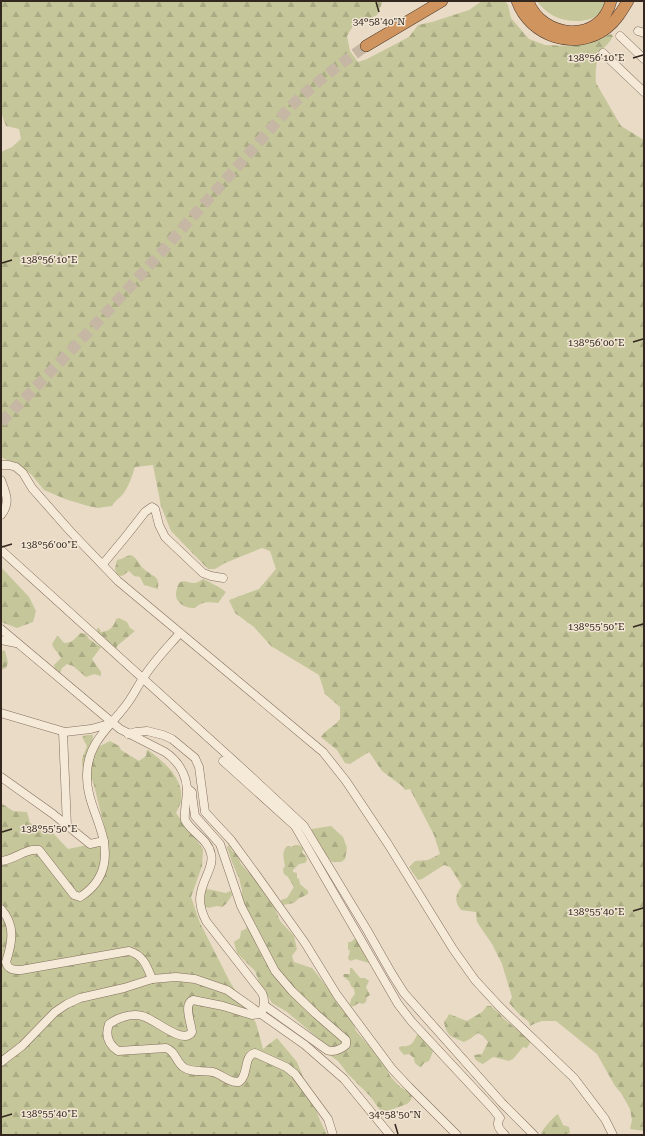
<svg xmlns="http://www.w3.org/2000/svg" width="645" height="1136" viewBox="0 0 645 1136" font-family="'Roboto Serif',serif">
  <defs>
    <pattern id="forest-firs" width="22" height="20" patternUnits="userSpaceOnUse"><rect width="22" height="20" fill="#c5c69a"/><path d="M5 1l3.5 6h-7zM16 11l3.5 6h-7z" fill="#aaaa84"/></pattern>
  </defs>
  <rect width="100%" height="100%" fill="#e9dbc5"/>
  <path fill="#c5c69a" d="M 537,1 L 607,1 C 605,5 603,12 599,15 C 597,17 593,18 590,19 C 571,25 548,18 537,1 Z"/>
  <g fill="url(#forest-firs)">
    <path d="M 1,1 L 383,1 L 377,15 L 353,26 L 347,36 L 350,51 L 358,62 L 367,59 L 409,37 L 418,25 L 432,22 L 469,10 L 482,1 L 505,1 L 508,5 L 511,18 L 529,39 L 545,45 L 571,46 L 611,34 L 613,36 C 610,43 605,46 601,51 C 596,56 595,76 596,83 L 621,126 L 644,140 L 644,1131 L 630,1129 L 632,1120 L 630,1109 L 621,1093 L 615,1086 L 597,1054 L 556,1021 L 542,1021 L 536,1023 L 530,1026 L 529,1022 L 519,1014 L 509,1003 L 512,997 L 502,964 L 492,944 L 477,922 L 476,912 L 461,910 C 454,901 455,895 462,886 L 450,867 L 444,865 L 422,879 L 418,880 L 409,867 L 415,861 L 428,860 L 440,854 L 434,835 L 410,789 L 405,790 L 402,786 L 382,771 L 369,752 L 350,764 L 345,763 L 337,750 L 321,737 C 326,729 335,726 340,719 L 340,707 L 325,694 L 319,675 L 271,646 L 254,627 L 235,613 L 229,600 L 259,589 L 276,569 L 270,551 L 262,548 L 225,563 L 215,569 L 208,569 L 171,531 L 161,506 L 153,465 L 135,467 C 132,476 129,486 123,494 C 119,499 115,500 112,506 L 98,508 L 88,506 L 65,499 L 44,490 L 31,474 L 1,457 L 1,152 L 12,147 L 21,139 L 19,129 L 6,126 L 1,112 Z"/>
    <path d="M 131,555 C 139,560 138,564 144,569 C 148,573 154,575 157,579 C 159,583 158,585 158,589 L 144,585 L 140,577 L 134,576 L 129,571 L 122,576 L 117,575 L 115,569 L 117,560 C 123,559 126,556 131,555 Z"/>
    <path d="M 1,567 L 29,597 L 36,611 L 33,622 L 17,628 L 1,622 Z"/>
    <path d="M 203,579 C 208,581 223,589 226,592 L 218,603 C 209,602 202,601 195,608 C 185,609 172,601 177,589 C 177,588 178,584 179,583 C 183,579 189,583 194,583 C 197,583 200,581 203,579 Z"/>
    <path d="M 119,618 L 127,622 L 130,628 L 135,631 L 117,646 L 117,650 L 114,648 L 112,644 C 104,640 98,637 97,628 L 99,628 L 101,632 C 110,631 114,627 116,619 Z"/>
    <path d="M 80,633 L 86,634 L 89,639 L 101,647 L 92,659 L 101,672 L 101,676 L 94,674 L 86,677 L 73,666 L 67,664 L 62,668 L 60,673 L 55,671 L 54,665 L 61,658 C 58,652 54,650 52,644 L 57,636 L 59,637 L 64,643 C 72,643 75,639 80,633 Z"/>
    <path d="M 1,650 L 5,651 L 8,663 L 6,668 L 1,670 Z"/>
    <path d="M 86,735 L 93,735 L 92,745 L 96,748 L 110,741 L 119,746 L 121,750 L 139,761 L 146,756 L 147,750 L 148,750 C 164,762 184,778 181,801 C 180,805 178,809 176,813 L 203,849 L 202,866 L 191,897 L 200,923 L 230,982 L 256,1023 L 263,1049 L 277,1038 L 297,1062 L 320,1120 L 327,1135 L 1,1135 L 1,803 L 13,811 L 27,812 L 30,823 L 51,831 L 68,849 L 87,845 L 101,846 L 105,830 L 93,781 L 83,776 L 82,759 L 87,746 L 82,737 Z"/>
    <path d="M 331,826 L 343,837 L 347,848 L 345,859 L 341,862 L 332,862 L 323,852 L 321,846 L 311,832 L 312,829 Z"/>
    <path d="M 295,845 L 299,845 L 303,848 L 302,853 L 306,856 L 307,860 L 305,863 L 299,864 L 293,870 L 293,872 L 297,873 L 297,878 L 299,879 L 300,884 L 308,891 L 308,894 L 298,899 L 294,903 L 283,905 L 281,901 L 281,900 L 287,898 L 294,887 L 288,877 L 284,874 L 283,869 L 285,866 C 284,859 281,852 287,846 L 292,847 Z"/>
    <path d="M 229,846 L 232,851 L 237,854 L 241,864 L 249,873 L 259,880 L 263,892 L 274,906 L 280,921 L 294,936 L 297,949 L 292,956 L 294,962 L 312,968 L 332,993 L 336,1002 L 349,1013 L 356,1031 L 382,1060 L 390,1076 L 400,1087 L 412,1094 L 411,1100 L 407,1104 L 387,1111 L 380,1110 L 370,1096 L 348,1074 L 338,1061 L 324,1051 L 319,1039 L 287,1012 L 272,1003 L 260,984 L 255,971 L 237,953 L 234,942 L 240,938 L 241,931 L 246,929 L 250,918 L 242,897 L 242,890 L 239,878 L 232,862 L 227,847 Z"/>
    <path d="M 207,889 L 226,893 L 230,891 L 233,894 L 226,904 L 222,907 L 217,906 L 208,908 L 205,906 L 204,892 Z"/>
    <path d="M 354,939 L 357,939 L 362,950 L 370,961 L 369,963 L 356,959 L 351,961 L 348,959 L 350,951 L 348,949 L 348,942 L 351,942 Z"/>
    <path d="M 350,968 L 352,968 L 360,978 L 365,978 L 369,981 L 366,987 L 370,995 L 367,997 L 366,1002 L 363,1004 L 359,1003 L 352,1007 L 350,1005 L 351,999 L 355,994 L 354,989 L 351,986 L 349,981 L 343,976 L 344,974 L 350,974 Z"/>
    <path d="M 487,1006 L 491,1006 L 499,1013 L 503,1018 L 528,1039 L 530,1043 L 527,1048 L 523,1047 L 513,1059 L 509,1061 L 493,1057 L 483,1064 C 478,1062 474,1060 474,1055 L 482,1054 L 488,1042 L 483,1036 L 478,1033 L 470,1039 L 464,1042 C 451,1036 447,1037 444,1022 L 447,1018 L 449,1014 L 467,1021 L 482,1012 Z"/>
    <path d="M 417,1035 L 420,1035 L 432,1047 L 433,1051 L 429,1061 L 424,1063 L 421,1067 C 416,1065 414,1063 414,1058 L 409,1054 L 404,1055 L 399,1049 L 399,1047 C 411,1046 412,1045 417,1035 Z"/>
    <path d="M 558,1114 L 563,1125 L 569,1127 L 570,1133 L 563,1135 L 542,1135 L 541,1134 C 542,1130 554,1116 558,1114 Z"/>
  </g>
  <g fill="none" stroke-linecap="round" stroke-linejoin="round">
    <path stroke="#c5b7a4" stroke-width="11" stroke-dasharray="11 5.5" stroke-linecap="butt" d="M 1,422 C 102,322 195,214 289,108 C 315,83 337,66 366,46"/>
    <g stroke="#826e5d" stroke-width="9">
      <g id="minor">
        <path d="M 638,31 L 644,33"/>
        <path d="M 620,36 L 644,59"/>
        <path d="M 603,53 L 644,92"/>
        <path d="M 1,465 L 9,465 L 16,467 L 23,473 L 32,488 L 70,531 L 118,581 L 323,752 L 346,781 L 388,844 L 453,949 L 475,980 L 500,1007 L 574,1078 L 605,1119 L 613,1135"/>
        <path d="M 1,480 C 6,494 11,503 1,515"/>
        <path d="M 1,550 L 244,770 L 304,826 L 367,930 L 392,974 L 404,993 L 502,1103 L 534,1135"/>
        <path d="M 103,564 L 127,535 L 145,512 L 152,507 L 155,509 L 159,525 L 165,537 L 203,573 L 211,576 L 223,578"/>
        <path d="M 1,629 L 120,729 L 165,752 C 177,760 186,773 187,789 C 187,799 184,810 185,820 C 192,833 208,839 211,854 C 213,861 210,868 207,875 C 199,893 197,903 206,921 L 262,993 C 266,1000 264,1007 261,1014"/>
        <path d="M 1,640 L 16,643"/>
        <path d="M 1,713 L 65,732 L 91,729 L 109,724"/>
        <path d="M 63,732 L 67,826"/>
        <path d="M 128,734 L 136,732 L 147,731 L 163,735 L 172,739 L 195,758 L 199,767 L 205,812 L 231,840 L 258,877 L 305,943 L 337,995 L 392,1069 L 409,1087 L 457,1135"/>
        <path d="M 223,761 L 295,826 L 398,1004 L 412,1022 L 493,1109 L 500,1118 C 495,1125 500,1130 505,1135"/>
        <path d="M 1,777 L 53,814 L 90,844 L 104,841"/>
        <path d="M 187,788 L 192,792 L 192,795 L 195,816 L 220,844 L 241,906 L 275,971 L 292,991 L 316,1014 L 346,1040 L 346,1045 C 341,1049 334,1053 327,1050 L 264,1005"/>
        <path d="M 1,861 C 15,860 25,848 39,850 L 74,895 L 80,897 C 93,889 101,879 104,864 C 110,832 86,807 87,775 C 87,741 112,726 129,701 C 134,694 137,687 142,680 C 152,663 167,648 180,633"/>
        <path d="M 1,909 C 16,925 12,943 6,962 C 8,970 14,970 21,970 L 129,951 C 143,955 147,966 152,979"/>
        <path d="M 261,1014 L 252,1015 L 223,1006 L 193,1000 C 183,1004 191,1022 192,1032 C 183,1046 154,1018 142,1016 C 131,1013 117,1018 109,1024 C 105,1035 108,1044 118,1051 L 166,1048 C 175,1051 176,1061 183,1067 C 191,1073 204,1070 213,1072 C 223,1075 229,1083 239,1082 C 249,1075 243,1056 255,1053 L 286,1067 L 295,1074 L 328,1119 L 333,1135"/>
        <path d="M 1,1062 L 22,1046 L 55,1012 L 67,1004 L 80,998 L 124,988 L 152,979 L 176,977 L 195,979 L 227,990 L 305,1045 L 344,1079 L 390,1135"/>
      </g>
    </g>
    <g stroke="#513d31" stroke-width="12">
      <g id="highway">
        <path d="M 517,1 C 530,37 576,52 607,28 C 616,21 622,11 628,1"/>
        <path d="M 528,1 C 542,39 601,44 611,1"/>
        <path d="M 366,46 L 442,1"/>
      </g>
    </g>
    <use href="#minor" stroke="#f5e9d7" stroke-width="8"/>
    <use href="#highway" stroke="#d0945e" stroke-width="11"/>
  </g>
  <path fill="none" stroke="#34271f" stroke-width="1.5" d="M 376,2 L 379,12M 633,58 L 643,55M 2,263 L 12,260M 633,342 L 643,339M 2,547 L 12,544M 633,627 L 643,624M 2,832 L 12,829M 633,911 L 643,908M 2,1117 L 12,1114M 395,1124 L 398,1134"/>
  <g font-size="10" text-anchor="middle" fill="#34271f" stroke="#f2e6d4" stroke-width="3" stroke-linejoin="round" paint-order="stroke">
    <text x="379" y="25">34°58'40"N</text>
    <text x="596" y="61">138°56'10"E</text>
    <text x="49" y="263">138°56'10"E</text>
    <text x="596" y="346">138°56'00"E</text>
    <text x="49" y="548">138°56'00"E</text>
    <text x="596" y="630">138°55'50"E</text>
    <text x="49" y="832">138°55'50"E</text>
    <text x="596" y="915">138°55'40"E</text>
    <text x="49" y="1117">138°55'40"E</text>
    <text x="395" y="1118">34°58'50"N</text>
  </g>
  <rect width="645" height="1136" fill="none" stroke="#34271f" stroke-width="4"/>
</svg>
